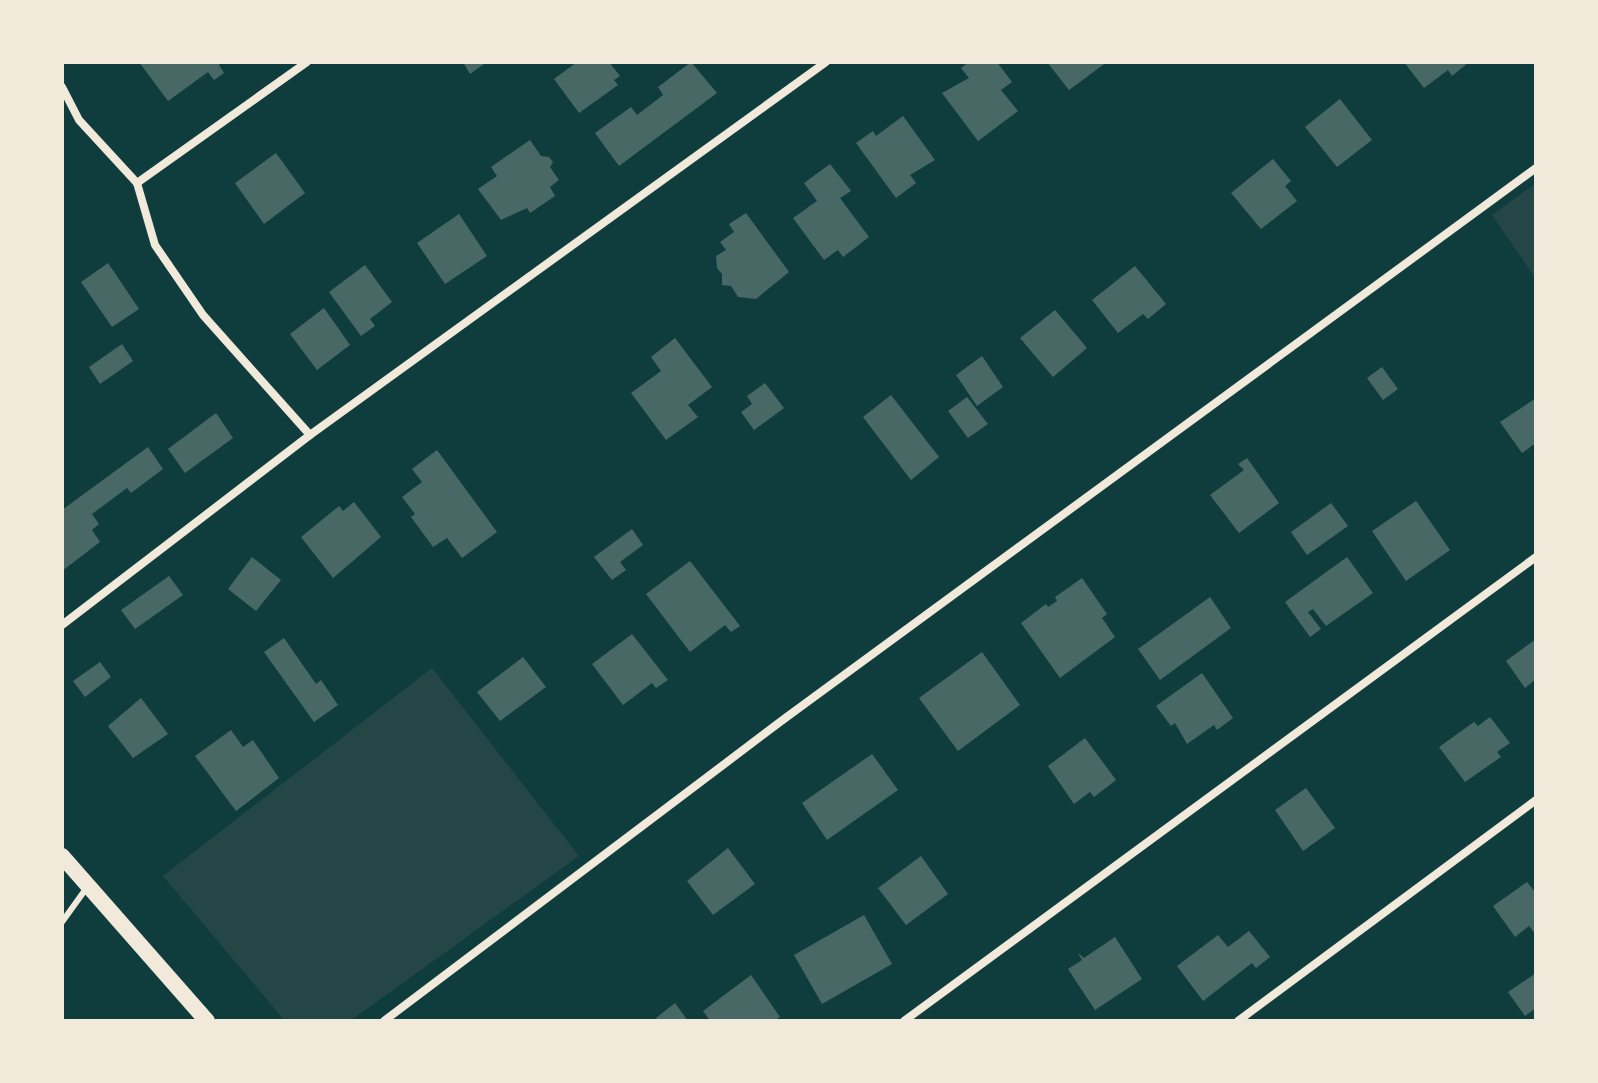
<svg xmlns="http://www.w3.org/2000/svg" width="1598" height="1083" viewBox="0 0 1598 1083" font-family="Figtree,sans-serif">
  <rect width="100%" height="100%" fill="#0f3d3e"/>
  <g fill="#244646">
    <path d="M 1536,183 L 1536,279 L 1492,215 Z"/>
    <path d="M 432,668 L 579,856 L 350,1021 L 285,1021 L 163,876 Z"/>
  </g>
  <g fill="#486865">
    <path d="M 139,62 L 222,62 L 219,65 L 224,73 L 214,80 L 208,72 L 168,101 Z"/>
    <path d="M 463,62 L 487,62 L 470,74 Z"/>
    <path d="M 577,62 L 609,62 L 620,76 L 614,80 L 618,85 L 579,113 L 554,79 Z"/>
    <path d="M 691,62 L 717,93 L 619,166 L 595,133 L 631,107 L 637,115 L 663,95 L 658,87 Z"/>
    <path d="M 969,62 L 997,62 L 1012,82 L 1001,90 L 1018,111 L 978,141 L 942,93 L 969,78 L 961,68 Z"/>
    <path d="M 1047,62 L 1107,62 L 1069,90 Z"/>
    <path d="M 1404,62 L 1469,62 L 1452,76 L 1448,70 L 1424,88 Z"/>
    <path d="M 1340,99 L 1372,140 L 1337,167 L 1305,127 Z"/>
    <path d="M 903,116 L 935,160 L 910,175 L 916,183 L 896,198 L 856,143 L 873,131 L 876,136 Z"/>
    <path d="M 530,140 L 541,156 L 549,157 L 553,162 L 550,167 L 559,180 L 550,187 L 555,196 L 530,213 L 527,208 L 501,220 L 478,189 L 497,176 L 491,167 Z"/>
    <path d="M 276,153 L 305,193 L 264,224 L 235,183 Z"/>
    <path d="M 1273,159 L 1291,181 L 1285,186 L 1297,201 L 1261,229 L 1231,193 Z"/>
    <path d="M 830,164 L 851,191 L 840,198 L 869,237 L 843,257 L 838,250 L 824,260 L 793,218 L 817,201 L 804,183 Z"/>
    <path d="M 746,213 L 789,272 L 756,299 L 738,297 L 731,286 L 722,285 L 722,274 L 717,268 L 716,256 L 726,250 L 720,242 L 734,232 L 729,224 Z"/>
    <path d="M 459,214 L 487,256 L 445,284 L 417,243 Z"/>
    <path d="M 108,263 L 139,309 L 112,327 L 81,282 Z"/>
    <path d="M 365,265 L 392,302 L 370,319 L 375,326 L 361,336 L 329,292 Z"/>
    <path d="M 1135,266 L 1166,304 L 1148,319 L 1143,314 L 1118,333 L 1092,300 Z"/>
    <path d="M 324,308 L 350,345 L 317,370 L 290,334 Z"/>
    <path d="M 1055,310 L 1087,348 L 1053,377 L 1020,338 Z"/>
    <path d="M 675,338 L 712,387 L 688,405 L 698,417 L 666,440 L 631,393 L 661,371 L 651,357 Z"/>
    <path d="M 122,344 L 133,361 L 100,384 L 89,367 Z"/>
    <path d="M 982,356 L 1003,387 L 977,406 L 956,375 Z"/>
    <path d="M 1382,367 L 1398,389 L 1383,400 L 1367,378 Z"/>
    <path d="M 765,383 L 784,408 L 754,430 L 741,412 L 752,404 L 747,396 Z"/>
    <path d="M 891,395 L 939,457 L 911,480 L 863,417 Z"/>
    <path d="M 967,397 L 988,424 L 968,438 L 948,411 Z"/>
    <path d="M 1536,398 L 1536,443 L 1522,453 L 1500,422 Z"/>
    <path d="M 216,413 L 233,438 L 185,473 L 168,449 Z"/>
    <path d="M 148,447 L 163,469 L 131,493 L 127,488 L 92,514 L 99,524 L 92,530 L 100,542 L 62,571 L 62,510 Z"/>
    <path d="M 437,450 L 497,532 L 462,558 L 447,538 L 433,547 L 411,517 L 415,514 L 402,497 L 422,482 L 412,469 Z"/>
    <path d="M 1247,458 L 1279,503 L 1239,533 L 1210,495 L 1244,470 L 1238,464 Z"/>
    <path d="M 1416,501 L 1450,550 L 1406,581 L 1372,531 Z"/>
    <path d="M 354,502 L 381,537 L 333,578 L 301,537 L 339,506 L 343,511 Z"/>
    <path d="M 1331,503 L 1348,526 L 1307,555 L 1291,532 Z"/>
    <path d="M 632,529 L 643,545 L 620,562 L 626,570 L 612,580 L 594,557 Z"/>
    <path d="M 252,557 L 281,580 L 256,611 L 228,589 Z"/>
    <path d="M 1347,557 L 1373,593 L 1326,626 L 1313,609 L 1308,612 L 1321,629 L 1310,637 L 1285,602 Z"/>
    <path d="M 690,561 L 740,626 L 731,632 L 725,625 L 690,652 L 646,594 Z"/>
    <path d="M 169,576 L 183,595 L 135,629 L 121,610 Z"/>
    <path d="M 1082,578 L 1107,614 L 1102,618 L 1115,637 L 1060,678 L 1021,623 L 1046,604 L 1048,607 L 1057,601 L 1055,597 Z"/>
    <path d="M 1210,597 L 1231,628 L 1160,680 L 1138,649 Z"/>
    <path d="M 632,634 L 668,680 L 656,688 L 652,683 L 623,705 L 592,664 Z"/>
    <path d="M 284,638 L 316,684 L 321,680 L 338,705 L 314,722 L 264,652 Z"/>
    <path d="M 1536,639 L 1536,679 L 1525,688 L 1506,661 Z"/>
    <path d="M 982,652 L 1020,705 L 958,751 L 919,698 Z"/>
    <path d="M 523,657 L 546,687 L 500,721 L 477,692 Z"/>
    <path d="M 100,662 L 111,677 L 85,697 L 73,681 Z"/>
    <path d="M 1202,673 L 1233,718 L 1217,730 L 1214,725 L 1187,744 L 1175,723 L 1171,726 L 1156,706 Z"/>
    <path d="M 141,698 L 168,734 L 133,758 L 108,726 Z"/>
    <path d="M 1490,717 L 1510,743 L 1497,752 L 1501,757 L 1465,782 L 1439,747 L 1474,722 L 1478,726 Z"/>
    <path d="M 231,730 L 243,747 L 253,740 L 279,778 L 236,811 L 195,756 Z"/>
    <path d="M 1085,738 L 1116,780 L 1094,797 L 1090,792 L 1074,804 L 1048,766 Z"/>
    <path d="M 872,754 L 898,790 L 827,840 L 802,803 Z"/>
    <path d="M 1306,788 L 1335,828 L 1303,851 L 1275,810 Z"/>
    <path d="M 728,848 L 755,884 L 713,915 L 687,881 Z"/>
    <path d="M 921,856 L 948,894 L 906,925 L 878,888 Z"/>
    <path d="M 1527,882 L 1536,893 L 1536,935 L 1529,926 L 1515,937 L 1493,906 Z"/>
    <path d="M 864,915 L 892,964 L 822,1004 L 794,955 Z"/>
    <path d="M 1249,931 L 1270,957 L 1256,968 L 1252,963 L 1203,1001 L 1177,966 L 1218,935 L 1228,947 Z"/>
    <path d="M 1115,937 L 1142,979 L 1095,1010 L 1068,969 L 1082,960 L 1078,953 L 1084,958 Z"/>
    <path d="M 1536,973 L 1536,1008 L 1525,1016 L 1508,992 Z"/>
    <path d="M 751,975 L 780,1017 L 774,1021 L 710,1021 L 703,1011 Z"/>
    <path d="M 675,1003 L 688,1021 L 658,1021 L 656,1018 Z"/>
  </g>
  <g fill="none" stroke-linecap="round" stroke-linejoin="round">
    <path stroke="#f1e9da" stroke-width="6" d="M 62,922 L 88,886"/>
    <g stroke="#f1e9da" stroke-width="8">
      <path d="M 62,87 L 79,120 L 137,183 L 155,245 L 203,315 L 310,435"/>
      <path d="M 137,183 L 307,62"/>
      <path d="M 62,625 L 310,435 L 826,62"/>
      <path d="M 384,1021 L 784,719 L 1536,168"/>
      <path d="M 904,1021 L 1536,557"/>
      <path d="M 1238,1021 L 1536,800"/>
    </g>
    <path stroke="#f1e9da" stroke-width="16" d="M 62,856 L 207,1021"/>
  </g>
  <rect width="1598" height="1083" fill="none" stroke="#f1e9da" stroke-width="128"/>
</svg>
